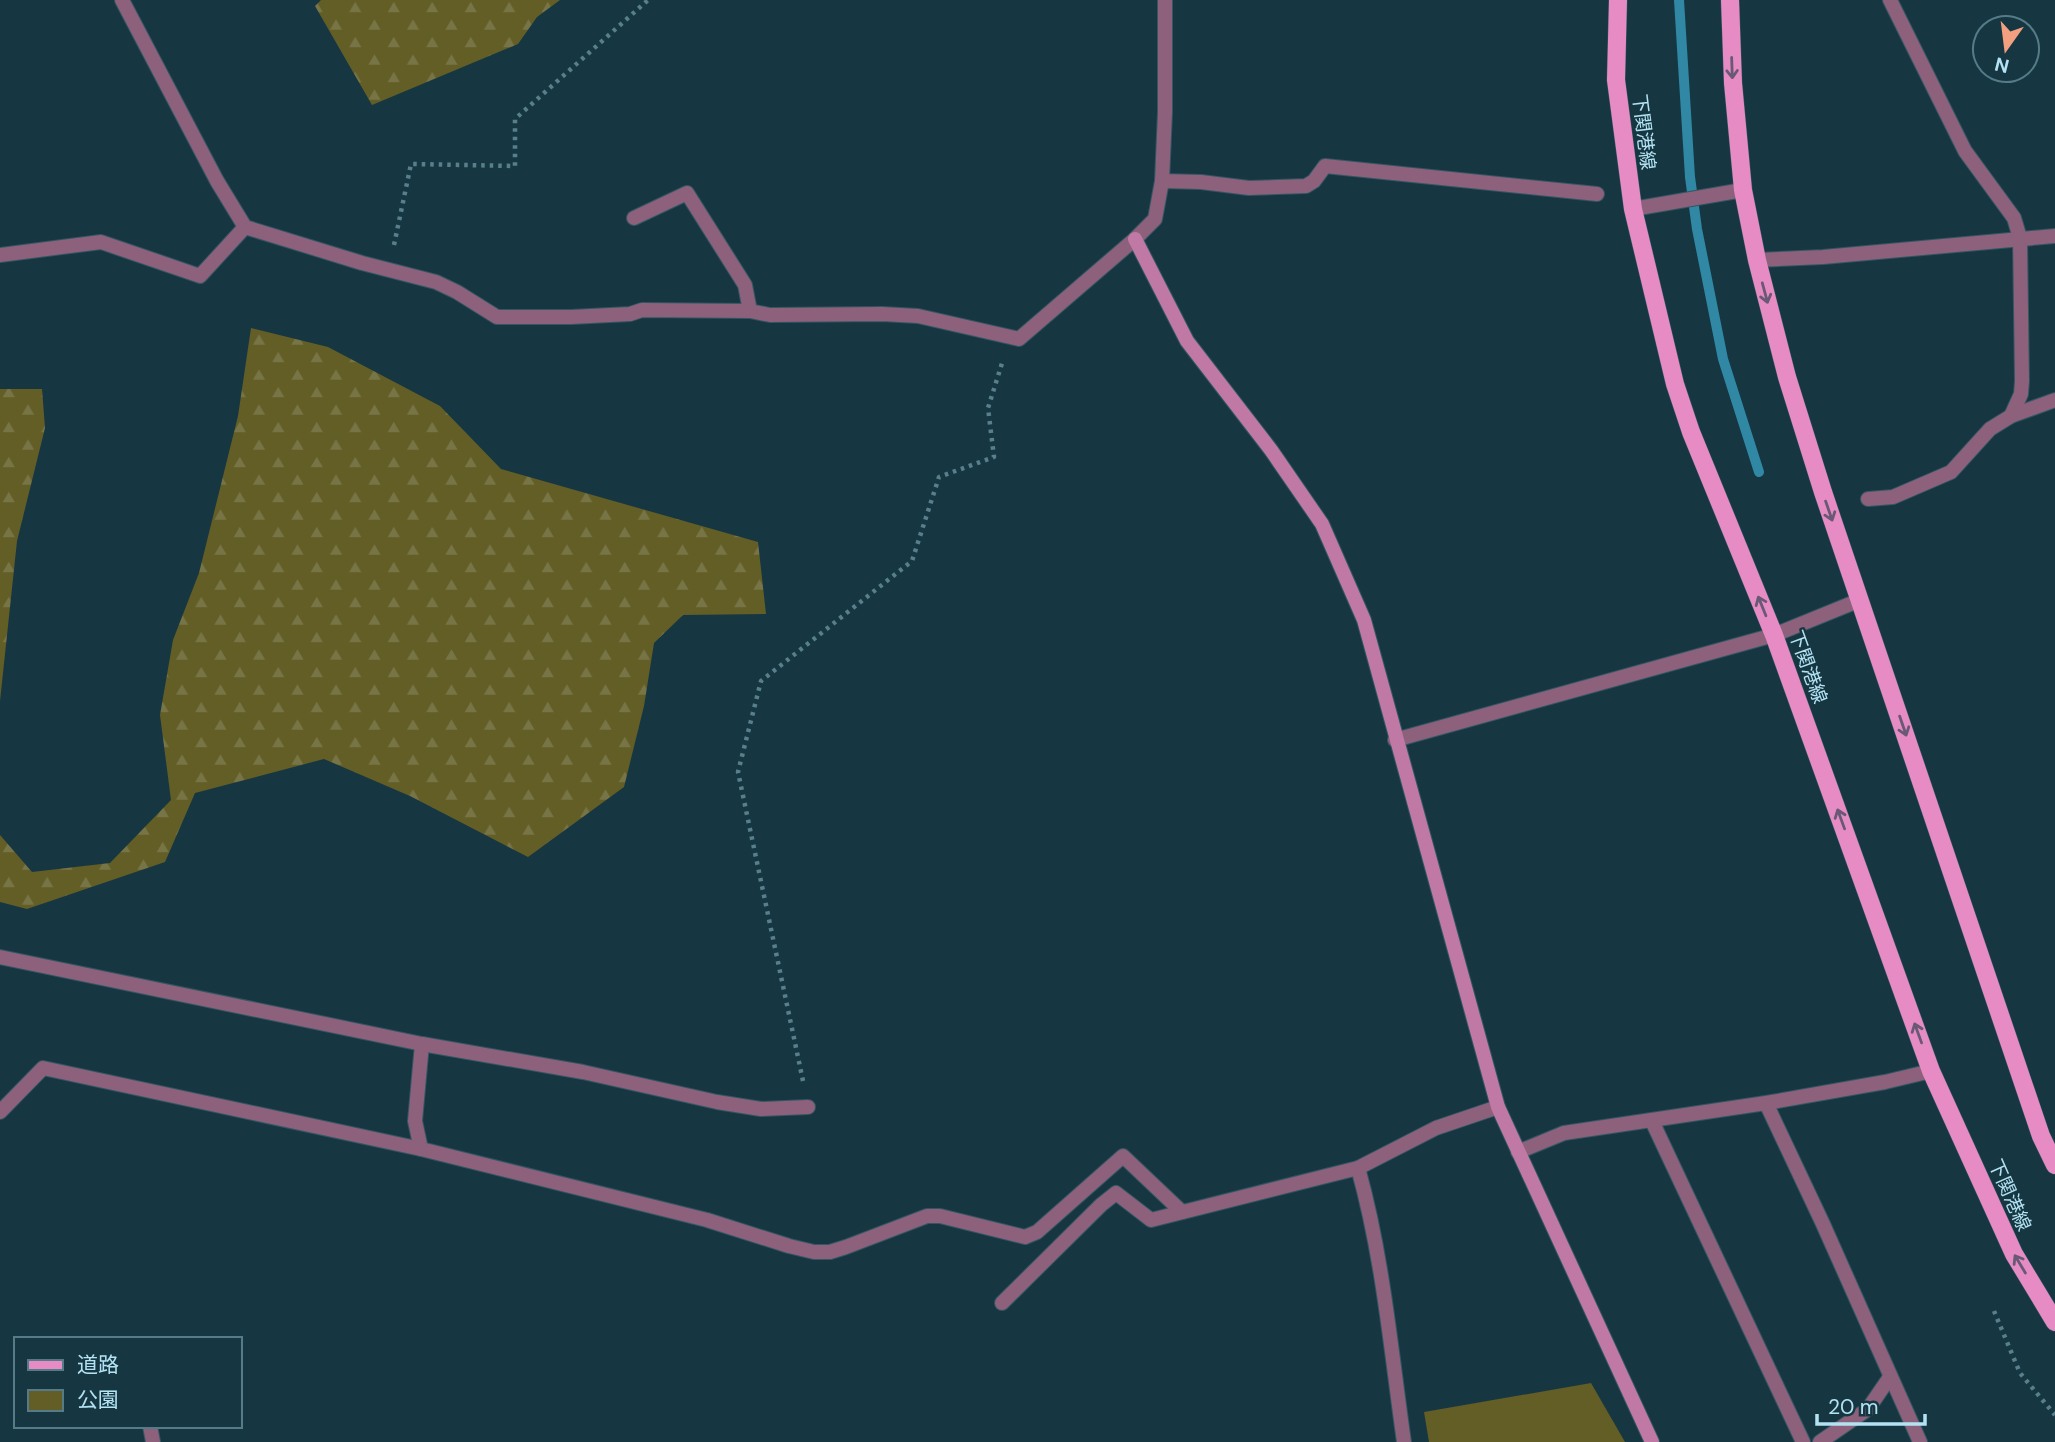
<svg xmlns="http://www.w3.org/2000/svg" width="2055" height="1442" viewBox="0 0 2055 1442" font-family="'DM Sans','Noto Sans JP',sans-serif">
  <defs>
    <pattern id="forest-firs" width="22" height="20" patternUnits="userSpaceOnUse" patternTransform="scale(1.75)"><rect width="22" height="20" fill="#635d26"/><path d="M5 1l3.5 6h-7zM16 11l3.5 6h-7z" fill="#777446"/></pattern>
  </defs>
  <rect width="100%" height="100%" fill="#163742"/>
  <g fill="url(#forest-firs)">
    <path d="M 321,0 L 560,0 L 537,17 L 518,44 L 372,105 L 315,6 Z"/>
    <path d="M 251,328 L 328,347 L 440,406 L 501,469 L 758,542 L 766,614 L 683,615 L 654,643 L 644,706 L 624,787 L 528,857 L 410,796 L 324,759 L 195,793 L 165,862 L 27,909 L 0,902 L 0,835 L 32,872 L 110,863 L 171,800 L 160,715 L 173,640 L 199,573 L 238,416 Z"/>
    <path d="M 0,389 L 42,389 L 45,428 L 17,541 L 0,701 Z"/>
  </g>
  <path fill="#635d26" d="M 1591,1383 L 1625,1442 L 1429,1442 L 1424,1412 Z"/>
  <g fill="none" stroke-linecap="round" stroke-linejoin="round">
    <path stroke="#3088a5" stroke-width="10" d="M 1679,0 L 1690,177 L 1697,229 L 1723,359 L 1759,472"/>
    <g stroke="#325662" stroke-width="16">
      <g id="lane">
        <path d="M 1890,0 L 1965,151 L 2014,218 L 2020,238 L 2022,381 L 2021,394 L 2011,416"/>
        <path d="M 1162,181 L 1201,182 L 1249,188 L 1306,186 L 1314,181 L 1325,166 L 1597,194"/>
        <path d="M 1868,499 L 1893,497 L 1951,472 L 1990,429 L 2011,416 L 2055,400"/>
      </g>
    </g>
    <g stroke="#325662" stroke-width="16">
      <g id="street">
        <path d="M 122,0 L 217,181 L 245,227 L 362,263 L 436,282 L 457,292 L 497,317 L 571,317 L 630,314 L 642,310 L 750,311 L 770,315 L 882,314 L 918,316 L 1019,339 L 1135,239 L 1155,219 L 1162,181 L 1165,112 L 1165,0"/>
        <path d="M 1633,209 L 1743,190"/>
        <path d="M 634,218 L 687,193 L 745,285 L 750,311"/>
        <path d="M 0,255 L 101,242 L 200,276 L 245,227"/>
        <path d="M 1757,260 L 1823,257 L 2055,236"/>
        <path d="M 1395,740 L 1774,635 L 1860,600"/>
        <path d="M 0,957 L 422,1044 L 415,1121 L 421,1149 L 707,1220 L 789,1246 L 814,1252 L 830,1252 L 846,1247 L 927,1216 L 940,1216 L 1025,1237 L 1037,1232 L 1123,1156 L 1182,1212"/>
        <path d="M 422,1044 L 583,1072 L 717,1102 L 761,1109 L 808,1107"/>
        <path d="M 1766,1103 L 1823,1224 L 1920,1442"/>
        <path d="M 0,1112 L 43,1068 L 421,1149"/>
        <path d="M 1652,1121 L 1803,1442"/>
        <path d="M 1518,1152 L 1564,1133 L 1766,1103 L 1885,1082 L 1931,1071"/>
        <path d="M 1358,1168 C 1383,1257 1391,1351 1404,1442"/>
        <path d="M 1002,1303 L 1101,1205 L 1116,1193 L 1151,1220 L 1358,1168 L 1436,1128 L 1498,1107"/>
        <path d="M 150,1426 L 153,1442"/>
        <path d="M 1820,1442 L 1868,1409 L 1890,1377"/>
      </g>
    </g>
    <g stroke="#325662" stroke-width="16">
      <path id="secondary" d="M 1135,239 L 1187,341 L 1271,450 L 1322,524 L 1364,620 L 1498,1107 L 1652,1442"/>
    </g>
    <g stroke="#325662" stroke-width="19">
      <g id="primary">
        <path d="M 1618,0 L 1616,80 L 1633,209 L 1675,384 L 1691,432 L 1774,635 L 1931,1071 L 2014,1254 L 2055,1322"/>
        <path d="M 1730,0 L 1733,83 L 1743,190 L 1757,260 L 1787,377 L 1823,492 L 2041,1136 L 2055,1165"/>
      </g>
    </g>
    <g stroke="#587f8c" stroke-width="4.5" stroke-dasharray="3.5 5" stroke-linecap="butt">
      <path d="M 394,245 L 411,164 L 515,166 L 515,119 L 648,0"/>
      <path d="M 803,1081 L 738,772 L 761,681 L 912,561 L 939,477 L 994,457 L 988,408 L 1003,360"/>
      <path d="M 1994,1311 L 2020,1373 L 2055,1415"/>
    </g>
    <use href="#lane" stroke="#8d607b" stroke-width="14"/>
    <use href="#street" stroke="#8d607b" stroke-width="14"/>
    <use href="#secondary" stroke="#bf79a4" stroke-width="14"/>
    <use href="#primary" stroke="#e68bc3" stroke-width="18"/>
  </g>
  <defs><path id="oneway-shaft" d="M-6 0H5M1.5-3L5.5 0L1.5 3" fill="none" stroke-width="1.6" stroke-linecap="round" stroke-linejoin="round" transform="scale(1.75)"/></defs>
  <g stroke="#695976">
    <use href="#oneway-shaft" transform="translate(1732 68) rotate(88)"/>
    <use href="#oneway-shaft" transform="translate(1765 293) rotate(75)"/>
    <use href="#oneway-shaft" transform="translate(1829 511) rotate(71)"/>
    <use href="#oneway-shaft" transform="translate(1762 606) rotate(-112)"/>
    <use href="#oneway-shaft" transform="translate(1903 726) rotate(71)"/>
    <use href="#oneway-shaft" transform="translate(1841 819) rotate(-110)"/>
    <use href="#oneway-shaft" transform="translate(1918 1033) rotate(-110)"/>
    <use href="#oneway-shaft" transform="translate(2020 1264) rotate(-121)"/>
  </g>
  <g text-anchor="middle" dominant-baseline="central" stroke-width="5" stroke-linejoin="round" paint-order="stroke">
    <g font-size="19" fill="#b3e2f3" stroke="#163742">
      <text transform="translate(1644 132) rotate(83)">下関港線</text>
      <text transform="translate(1808 667) rotate(70)">下関港線</text>
      <text transform="translate(2010 1195) rotate(66)">下関港線</text>
    </g>
  </g>
  <rect x="14" y="1337" width="228" height="91" fill="#163742" stroke="#557b89" stroke-width="2"/>
  <rect x="28" y="1360" width="35" height="10" fill="#e68bc3" stroke="#557b89" stroke-width="2"/>
  <text x="77" y="1372" font-size="21" fill="#b3e2f3">道路</text>
  <rect x="28" y="1390" width="35" height="21" fill="#635d26" stroke="#557b89" stroke-width="2"/>
  <text x="77" y="1407" font-size="21" fill="#b3e2f3">公園</text>
  <g transform="translate(2006 49) rotate(194)"><circle r="33" fill="#163742" stroke="#557b89" stroke-width="2"/>
  <path d="M0-5L12 26L0 18L-12 26Z" fill="#f2a07f"/>
  <text y="-10" font-size="19" font-weight="bold" text-anchor="middle" fill="#b3e2f3">N</text>
  </g>
  <path d="M1817 1414v10h108v-10" fill="none" stroke="#b3e2f3" stroke-width="3.5"/>
  <text x="1828" y="1414" font-size="21" fill="#b3e2f3" stroke="#163742" stroke-width="5" paint-order="stroke">20 m</text>
</svg>
